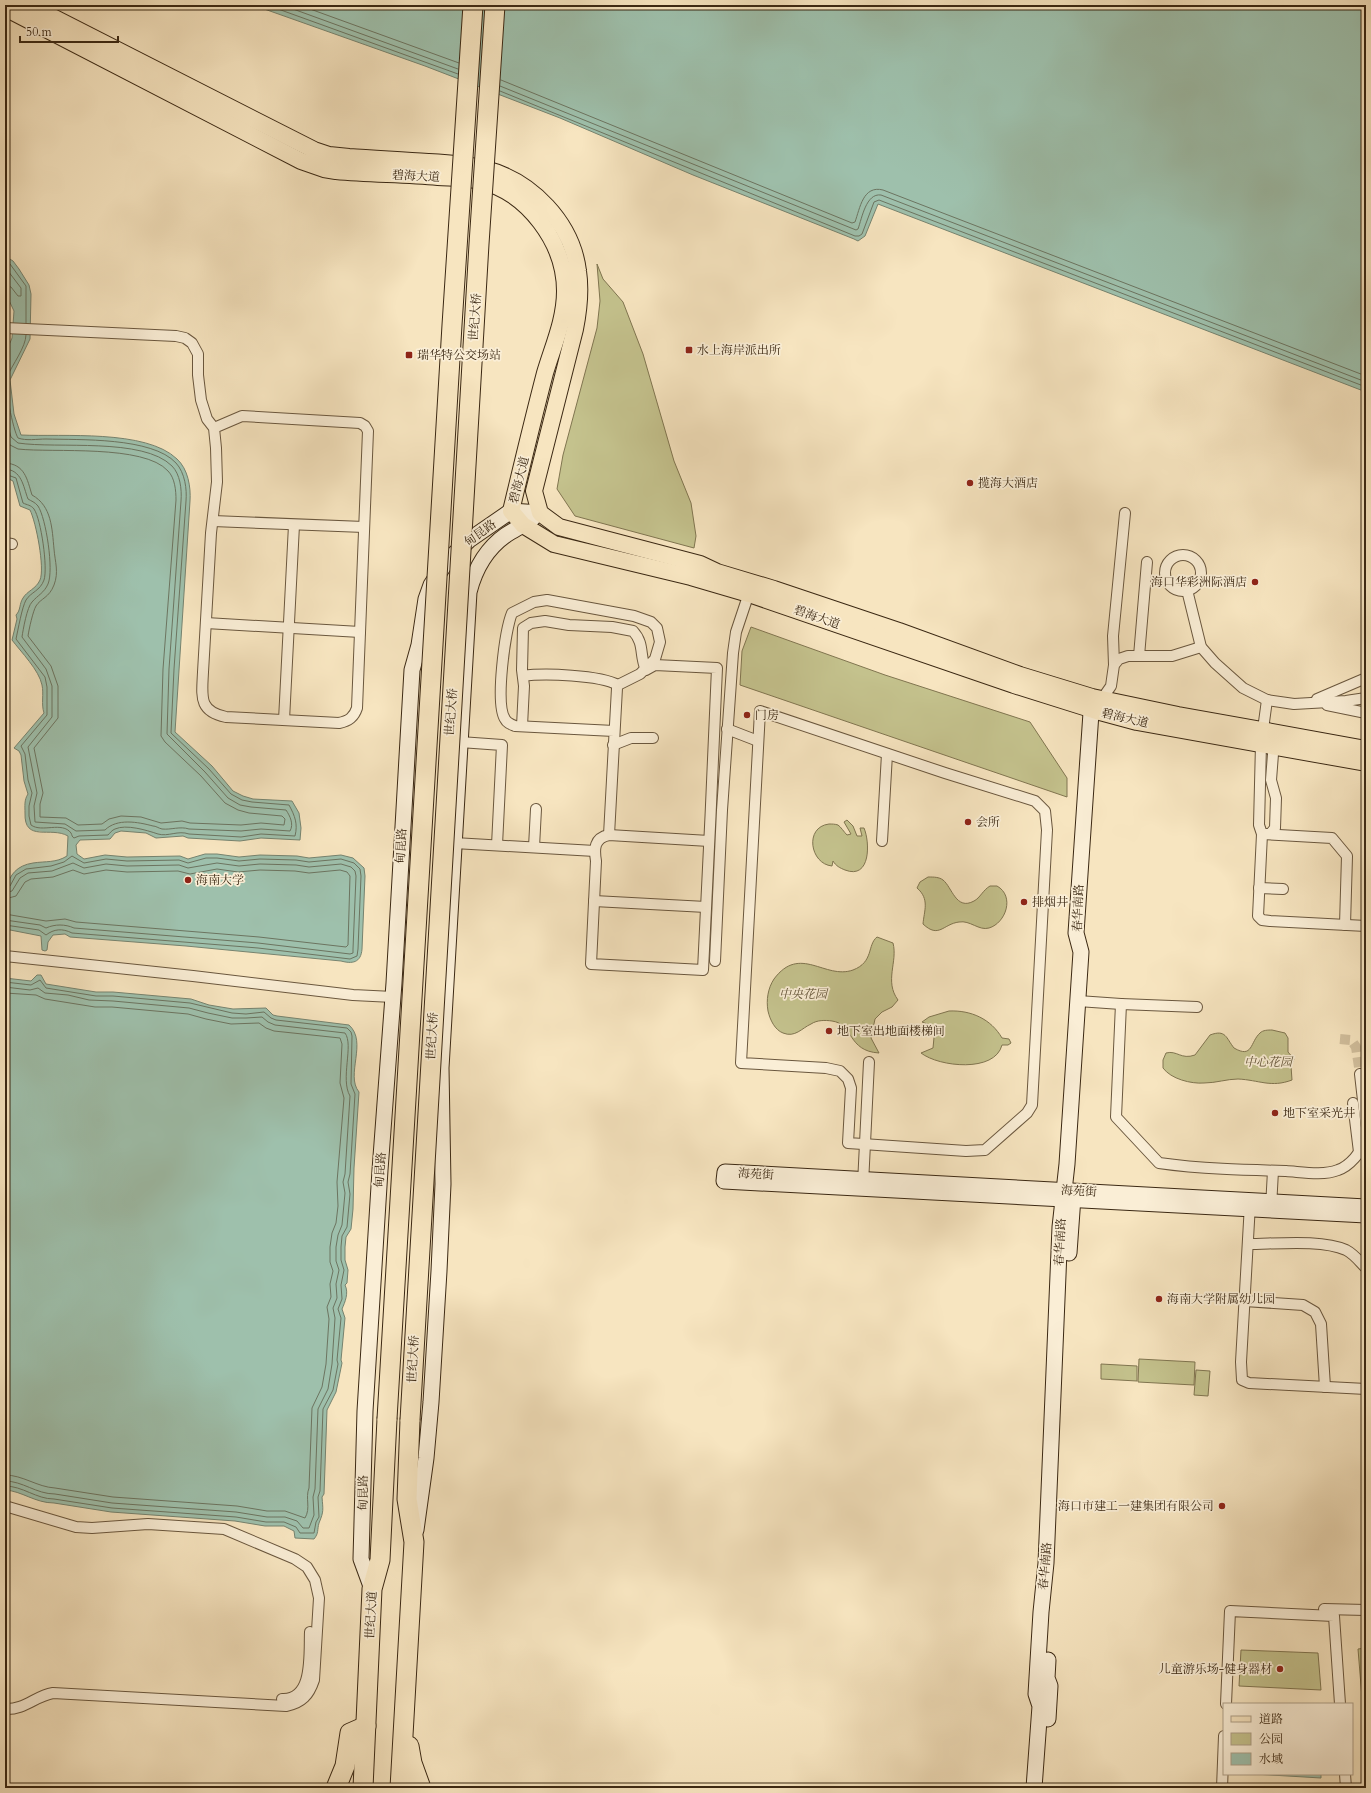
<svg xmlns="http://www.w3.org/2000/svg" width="1371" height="1793" viewBox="0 0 1371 1793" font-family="Cardo,'Noto Serif SC',serif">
  <rect width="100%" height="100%" fill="#f7e5c0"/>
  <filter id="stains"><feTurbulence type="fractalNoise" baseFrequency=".005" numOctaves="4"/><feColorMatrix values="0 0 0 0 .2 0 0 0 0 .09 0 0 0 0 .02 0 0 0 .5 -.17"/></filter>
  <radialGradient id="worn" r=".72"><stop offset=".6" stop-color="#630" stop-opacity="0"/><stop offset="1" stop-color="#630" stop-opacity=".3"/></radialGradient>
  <g fill="#c4c28d" stroke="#807550">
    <path d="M 597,264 L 603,279 L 623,302 L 643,354 L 674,461 L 691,503 L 696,536 L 694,548 L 575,516 L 557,489 L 563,455 L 597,328 L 600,301 Z"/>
    <path d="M 751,627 L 885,675 L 1030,722 L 1067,778 L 1067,797 L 740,685 L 742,651 Z"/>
    <path d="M 847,820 L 853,826 L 857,836 L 862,836 L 860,828 L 864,828 C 870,842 871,880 845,870 C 840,868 836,866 833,861 L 832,866 C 810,864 804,827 829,824 C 832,824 835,824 838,825 C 841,827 844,832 847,835 L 851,834 L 844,822 Z"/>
    <path d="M 928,877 C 934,877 939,877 943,880 C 952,887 956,911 974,901 C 980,898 983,890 990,886 L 997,886 C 1015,896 1006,923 989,928 C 979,931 970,920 959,922 C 943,924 939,939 923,924 C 924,911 930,899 917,888 L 920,882 Z"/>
    <path d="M 877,937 L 893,943 C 898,962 884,981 898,1000 L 892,1007 L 882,1012 L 875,1019 L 871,1038 L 879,1053 C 847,1051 854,1024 832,1021 C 825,1020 817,1020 811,1024 C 802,1028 795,1038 783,1033 C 775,1030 770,1020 768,1011 C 766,1000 768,988 774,979 C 800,944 825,980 853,970 C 874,962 867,945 877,937 Z"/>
    <path d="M 949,1011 C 971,1010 991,1019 1002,1038 L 1009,1039 L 1011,1043 L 1008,1045 L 1002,1045 C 995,1073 939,1067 921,1053 L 933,1048 L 935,1027 L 922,1022 L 929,1017 Z"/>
    <path d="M 1272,1030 L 1285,1033 L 1288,1038 L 1288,1052 L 1294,1059 L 1291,1066 L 1292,1080 C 1271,1088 1259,1080 1238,1079 C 1227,1079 1216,1083 1204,1083 C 1191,1084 1171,1079 1163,1068 L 1163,1060 L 1166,1053 C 1177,1050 1181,1060 1195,1055 L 1210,1035 C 1226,1029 1226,1038 1234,1048 C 1253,1059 1250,1042 1260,1033 C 1263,1030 1268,1030 1272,1030 Z"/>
    <path d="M 1139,1359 L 1195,1362 L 1194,1385 L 1138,1382 Z"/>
    <path d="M 1101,1364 L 1137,1366 L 1137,1381 L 1101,1379 Z"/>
    <path d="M 1196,1370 L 1210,1371 L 1208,1396 L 1194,1395 Z"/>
    <path d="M 1366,1648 L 1366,1747 L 1358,1649 Z"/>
    <path d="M 1241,1650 L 1318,1653 L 1321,1690 L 1239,1686 Z"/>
  </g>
  <g fill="#9ec0ac" stroke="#76836f">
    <path d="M 253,5 L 1366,5 L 1366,392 L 878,204 L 865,236 L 858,241 L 854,239 L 693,175 L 560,118 L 425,66 Z"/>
    <path d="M 5,256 L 13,261 L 19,269 L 29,285 L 31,294 L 30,339 L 10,380 L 14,414 L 21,435 C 62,437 146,429 177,459 C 188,469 191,487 190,501 L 175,732 L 212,766 L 233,791 L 243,796 L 253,799 L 292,801 L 299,813 L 301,828 L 300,840 L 261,838 L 240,841 L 188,838 L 183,836 L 156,838 L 146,833 L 121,831 L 115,833 L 110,839 L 80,840 L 76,845 L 77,854 L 84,859 L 105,855 L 127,857 L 180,856 L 188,859 L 205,854 L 217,854 L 239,857 L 260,855 L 297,856 L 309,858 L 341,855 L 353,858 L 364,868 L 365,876 L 362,949 C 361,963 352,964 341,961 L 186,946 L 70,937 L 65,934 L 53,935 L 48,942 L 47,950 L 45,951 L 42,950 L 41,936 L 5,929 C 5,902 0,868 33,863 C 46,861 56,863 67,856 L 68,836 C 51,826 24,843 25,813 C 25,806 24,800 28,794 L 24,781 L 21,755 L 19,751 L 14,748 L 44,713 C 41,704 44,694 42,685 C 39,670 21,652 12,640 L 17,619 L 16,615 C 21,610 19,604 23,598 C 27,591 36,589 40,580 C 45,568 36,522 30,510 L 20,506 L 13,481 L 5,477 L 5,349 L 10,343 L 12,338 L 14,311 L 5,292 Z"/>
    <path d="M 37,975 L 41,975 L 46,984 L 96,992 L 113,992 L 191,999 L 209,1005 L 233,1009 L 266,1008 L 273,1015 L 277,1016 L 349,1025 C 368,1042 345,1075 359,1092 L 354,1168 L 353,1209 L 351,1229 L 346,1237 L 345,1247 L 345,1260 L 348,1270 L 347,1283 L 345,1285 C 349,1293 345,1302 342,1309 L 345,1318 L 341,1360 L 342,1363 L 336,1392 L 327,1410 L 324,1494 L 322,1497 C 323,1510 324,1511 319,1523 C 317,1530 319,1533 314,1539 L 295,1538 L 294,1531 L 284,1526 L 265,1526 L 235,1521 L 111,1512 L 54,1503 C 35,1503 22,1491 5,1490 L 5,978 L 31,981 Z"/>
    <path d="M 1254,1774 L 1321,1774 L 1321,1778 Z"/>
  </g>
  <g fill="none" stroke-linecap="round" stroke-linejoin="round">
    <g stroke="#6c7460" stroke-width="1">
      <path d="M 267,5 L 458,74"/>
      <path d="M 282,5 L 458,69"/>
      <path d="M 299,5 L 459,63"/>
      <path d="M 501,80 L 852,223 L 855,222 C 860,208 863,185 883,190 L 1366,376"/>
      <path d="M 500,86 L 856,230 L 858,229 C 862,218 866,193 881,195 L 1366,382"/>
      <path d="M 500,91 L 855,236 L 859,236 L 862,234 L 874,202 L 879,200 L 1366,387"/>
      <path d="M 5,261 L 10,264 L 26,286 L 26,323"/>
      <path d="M 5,267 L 21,288 L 21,296 L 18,296 L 11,287 L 5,285"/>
      <path d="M 5,416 L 11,437 L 18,443 C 57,449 143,437 172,466 C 180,474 182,489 181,501 L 169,669 L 167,734 L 205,772 L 228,798 L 240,805 L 251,807 L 286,810 C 290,816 294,824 290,831 L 261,829 L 241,831 L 189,829 C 180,826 171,830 162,829 C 158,828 156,826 153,826 C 138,822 117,818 105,830 L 76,831 L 65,824 L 35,822 L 34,806 L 37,793 L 28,747 L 52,717 L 52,686 L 46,669 L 22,637 C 23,630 27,607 32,602 C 38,595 44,593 48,584 C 54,570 46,518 38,506 C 35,502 31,501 28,499 C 23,486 22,470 5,469"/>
      <path d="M 5,436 L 10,445 L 18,449 C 53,453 144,444 168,471 C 175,478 176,491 176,500 L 163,669 L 161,736 L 165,742 L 201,776 L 225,803 L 238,810 L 249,813 L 282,816 L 285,819 L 284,825 L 261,823 L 241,825 L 190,823 L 182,821 L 161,823 L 141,817 L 121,816 L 109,819 L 102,824 L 78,825 L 66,818 L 40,817 L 40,804 L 43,793 L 34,748 L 58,718 L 58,686 L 51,666 L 28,636 C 29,629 33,611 36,606 C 41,598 49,598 54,585 C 59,572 55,562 54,549 C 52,529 52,506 32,495 C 27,479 25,464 5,463"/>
      <path d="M 5,474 L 16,478 L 23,503 C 27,505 31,505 34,509 C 41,519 48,568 44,580 C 40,591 31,592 26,600 C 22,607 18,630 16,639 L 45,677 L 47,687 L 47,715 L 21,746 L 25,754 L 28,780 L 32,793 L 29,806 L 29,816 L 31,825 C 42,833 62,821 71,833 C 72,835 72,837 74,838 L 79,836 L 108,835 C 110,833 112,830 115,829 C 126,824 146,830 158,834 C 168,837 178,830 189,834 L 241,837 L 261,834 L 295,836 C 298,824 295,816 289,805 L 252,802 L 242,800 L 231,794 L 209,769 L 171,733 L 174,669 L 186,501 C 187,489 185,473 176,463 C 152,437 79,440 46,439 C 37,439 26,441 18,438 C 13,430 4,385 7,377 C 12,365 26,347 26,335"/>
      <path d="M 5,888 L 10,886 L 16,875 L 26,869 L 51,866 L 64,862 L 72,856 L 84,863 L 106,859 L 127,861 L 179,860 L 188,863 L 206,858 L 217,858 L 239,861 L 260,859 L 296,860 L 309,862 L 341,859 L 354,863 L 360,869 L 361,876 L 358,949 L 357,956 L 350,959 L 258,948 L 72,933 C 62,928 54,929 46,935 L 39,930 L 5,925"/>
      <path d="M 5,893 L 12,891 L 20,878 L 28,873 L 52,871 L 73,863 L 84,868 L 106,864 L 127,866 L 179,865 L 188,868 L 217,863 L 239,866 L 260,864 L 296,865 L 309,867 L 341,864 L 351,867 L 355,871 L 356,876 L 353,949 L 353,953 L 350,954 L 258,943 L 74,928 C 65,924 55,924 46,928 L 40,925 L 5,920"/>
      <path d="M 5,899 L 16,896 L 25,882 L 31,879 L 53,877 L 73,870 L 84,874 L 106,870 L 127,872 L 178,871 L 190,874 L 217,869 L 238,872 L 260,870 L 295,871 L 309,873 L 340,870 L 347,872 L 350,876 L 348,945 L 346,947 L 259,937 L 76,922 L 65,919 L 46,921 L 5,914"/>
      <path d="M 5,982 L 31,985 L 40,980 L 46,988 L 96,996 L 113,996 L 190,1003 L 232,1013 L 246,1014 L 264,1012 L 271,1018 L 276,1020 L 347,1028 L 351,1032 L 352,1036 L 351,1084 L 355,1094 L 350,1174 L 348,1182 L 350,1194 L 347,1227 L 342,1236 L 341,1247 L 341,1260 L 344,1270 L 341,1285 L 342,1299 L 338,1309 L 341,1318 L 337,1360 L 338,1364 L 333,1390 L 323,1409 L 320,1491 L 318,1497 L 319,1517 L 316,1522 L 314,1533 L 300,1533 L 296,1527 L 284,1522 L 266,1522 L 236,1517 L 112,1508 L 54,1499 C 36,1499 23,1486 5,1486"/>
      <path d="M 5,987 L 30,990 L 38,988 L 45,993 L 68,995 L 89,1000 L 113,1001 L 189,1008 L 208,1013 L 232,1018 L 246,1018 L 262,1017 L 268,1022 L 275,1025 L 345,1033 C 354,1045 340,1079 350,1096 L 345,1174 L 343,1182 L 345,1193 L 342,1225 L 338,1235 L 336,1247 L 336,1261 L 339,1270 L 336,1284 L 337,1298 L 333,1308 L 335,1318 L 332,1364 L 328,1389 L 318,1409 L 315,1489 L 313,1497 L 314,1515 L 309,1528 L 303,1528 L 297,1521 L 285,1517 L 267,1517 L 236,1512 L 112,1503 L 55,1494 C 36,1494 23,1481 5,1481"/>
      <path d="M 5,993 L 36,995 L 45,999 L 95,1007 L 112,1007 L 188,1014 L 206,1019 L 231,1024 L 259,1023 L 266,1028 L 274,1031 L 340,1038 L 342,1044 L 340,1083 L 344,1098 L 337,1182 L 338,1206 L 336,1223 L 332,1233 L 330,1247 L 330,1262 L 333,1271 L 330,1284 L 331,1297 L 327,1307 L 329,1319 L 326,1364 L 322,1387 L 312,1408 L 309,1488 C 305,1498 311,1508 305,1518 L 285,1511 L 267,1511 L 237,1506 L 113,1497 L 55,1488 C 37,1487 23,1475 5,1475"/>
    </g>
    <path stroke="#d1bf9d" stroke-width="10" stroke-dasharray="10 5" stroke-linecap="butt" d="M 1340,1039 L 1351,1040 L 1356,1047 L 1360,1074"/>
    <g stroke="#6a573e" stroke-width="12">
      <g id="street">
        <path d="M 5,328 L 176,336 L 185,338 L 192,343 L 198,354 L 198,375 L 201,400 L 207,419 L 214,428 L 216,448 L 217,482 L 211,533 L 203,672 C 202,696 198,711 226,717 L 339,723 C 349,721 354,717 357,708 L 368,431 L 365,426 L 360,423 L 242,416 L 214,428"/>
        <path d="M 213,521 L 364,527"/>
        <path d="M 5,543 L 12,544"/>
        <circle cx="1183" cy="573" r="18"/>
        <path d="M 1187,590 L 1201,647 L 1215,663 L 1243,688 L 1267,700 L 1294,704 L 1346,701 L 1366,698"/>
        <path d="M 206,623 L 360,632"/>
        <path d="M 1139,656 L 1147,562"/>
        <path d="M 1114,665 L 1113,636 L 1125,513"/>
        <path d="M 523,676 C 544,673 600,675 618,685"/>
        <path d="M 1102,699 L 1111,686 L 1114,665 L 1119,659 L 1128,656 L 1172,656 L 1201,647"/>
        <path d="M 1317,699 L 1366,678"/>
        <path d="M 1267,700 L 1261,744 L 1259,825 L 1262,834 L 1258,916 L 1262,920 L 1270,921 L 1366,926"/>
        <path d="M 1327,705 L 1366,713"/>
        <path d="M 760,711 L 945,773 L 1035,801 L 1045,811 L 1047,830 L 1032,1105 L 1027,1113 L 985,1150 L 966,1151 L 848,1143 L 851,1088 L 848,1079 L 840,1071 L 826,1068 L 741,1063 Z"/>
        <path d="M 284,720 L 294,525"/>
        <path d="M 522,726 L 524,686 L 522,670 L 523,628 L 531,623 L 545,621 L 569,625 L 612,627 L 633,631 C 645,644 639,655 646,670 L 655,665 L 717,668 C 713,769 708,869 703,970 L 591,964 L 596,861 C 594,849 594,838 609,835 L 709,841"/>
        <path d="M 727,729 L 758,741"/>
        <path d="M 460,742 L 502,745 L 497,845"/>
        <path d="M 613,745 L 631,738 L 653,738"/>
        <path d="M 1262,834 L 1332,838 L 1347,856 L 1345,925"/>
        <path d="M 1264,834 L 1270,834 L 1275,828 L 1276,798 L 1271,780 L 1274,741"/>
        <path d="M 609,835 L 617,688 L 618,685 L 640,674 L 655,659 L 660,642 L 657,628 L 651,622 L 634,616 L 547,600 L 534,602 L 512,613 C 505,630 495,704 505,719 C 507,723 510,724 515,726 L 614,731"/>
        <path d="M 882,841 L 887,754"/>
        <path d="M 454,843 L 595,851"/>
        <path d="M 534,847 L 536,809"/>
        <path d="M 1259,888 L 1283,889"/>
        <path d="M 594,901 L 706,907"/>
        <path d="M 5,956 L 193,976 L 353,995 L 393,997"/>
        <path d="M 715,961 L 722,810 L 733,653 L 736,632 L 750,590"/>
        <path d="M 1078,1001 L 1121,1004"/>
        <path d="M 1197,1007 L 1121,1004 L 1116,1117 L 1159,1163 C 1201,1169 1244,1170 1286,1171 C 1302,1172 1323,1176 1338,1170 C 1350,1166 1361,1152 1366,1140"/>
        <path d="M 1360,1074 L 1366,1127"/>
        <path d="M 1353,1103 L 1359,1152"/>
        <path d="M 863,1184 L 869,1062"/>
        <path d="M 1250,1204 L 1241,1362 L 1242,1380 L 1249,1383 L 1366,1389"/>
        <path d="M 1271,1207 L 1273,1171"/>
        <path d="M 1248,1244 C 1275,1244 1322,1239 1346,1250 C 1354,1254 1360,1262 1366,1268"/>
        <path d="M 1245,1301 L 1303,1305 L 1315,1312 L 1321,1324 L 1325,1387"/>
        <path d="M 5,1506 L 76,1527 L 92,1528 L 148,1524 L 224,1529 L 295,1559 L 307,1567 L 315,1580 L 319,1598 L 314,1680 C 309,1695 302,1703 286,1706 L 53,1693 C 35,1696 25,1710 5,1709"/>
        <path d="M 1324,1609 L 1366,1610"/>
        <path d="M 282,1699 C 314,1701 309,1653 310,1632"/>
        <path d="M 1226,1704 L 1230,1611 L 1334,1616 L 1340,1704"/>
        <path d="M 1345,1774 L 1346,1788"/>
        <path d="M 1222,1788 L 1224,1736"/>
      </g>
    </g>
    <g stroke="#3b2813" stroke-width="17">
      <g id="secondary">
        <path d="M 1366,1207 L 725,1172 L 724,1181 L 1366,1215"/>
        <path d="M 1069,1253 L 1073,1197"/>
        <path d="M 416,1530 L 426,1458 L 431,1402 L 439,1271 L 443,1184 L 441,1068 L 469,592 C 475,569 486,549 506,535 C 515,529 524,525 533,518"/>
        <path d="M 372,1589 L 361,1559 L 365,1411 L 380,1170 L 394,983 L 412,670 L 419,645 L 426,599 L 431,585 L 447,561 L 469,540 L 511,511 L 540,513"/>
        <path d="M 1048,1660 L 1047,1678 L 1050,1686 L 1048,1719"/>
        <path d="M 1034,1788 L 1040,1706 L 1036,1694 L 1041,1612 L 1046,1563 L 1060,1227 L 1067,1164 L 1081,952 L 1076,933 L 1092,698"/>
      </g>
    </g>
    <g stroke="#3b2813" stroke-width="18">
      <g id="primary">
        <path d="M 29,5 L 314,150 L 329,155 L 349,157 C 375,159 402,160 428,162 C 447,163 467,164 485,169 C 532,181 572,223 578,271 C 581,291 579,309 575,329 L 534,491 L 540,513 L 559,527 L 700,564 L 717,572 L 774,589 L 899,631 L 1020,675 L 1092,697 L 1178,715 L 1366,749"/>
        <path d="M 5,8 L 301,161 L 324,169 L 336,171 C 370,174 404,174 438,177 C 452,178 467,178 480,181 C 528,192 565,243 565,291 C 565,320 553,346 545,373 C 533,419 522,465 511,511 L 523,525 L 554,544 L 691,577 L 749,594 L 1014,685 L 1100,712 L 1137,722 L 1366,763"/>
      </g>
    </g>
    <g stroke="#3b2813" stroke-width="21">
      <g id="highway">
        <path d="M 409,1746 L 412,1763 L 421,1788"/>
        <path d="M 336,1788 L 345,1766 L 350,1733 L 366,1726"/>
        <path d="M 363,1788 L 372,1589 L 380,1560 L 387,1419"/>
        <path d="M 400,1788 L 414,1542 L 407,1499 L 410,1420"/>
      </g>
    </g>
    <use href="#street" stroke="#faeed6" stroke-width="10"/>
    <use href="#secondary" stroke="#faeed6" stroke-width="15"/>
    <use href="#primary" stroke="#f7e5c0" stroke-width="16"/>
    <use href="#highway" stroke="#f7e5c0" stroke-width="19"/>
    <g stroke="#3b2813" stroke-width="21" stroke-linecap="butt">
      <g id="highway-bridge">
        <path d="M 387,1419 L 452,325 L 473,5"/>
        <path d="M 410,1420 L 479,244 L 495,5"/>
      </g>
    </g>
    <use href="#highway-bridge" stroke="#f7e5c0" stroke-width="19"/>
  </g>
  <g fill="#8f2418" stroke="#faeed6" stroke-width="1.5">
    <rect x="685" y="346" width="8" height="8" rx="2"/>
    <rect x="405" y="351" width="8" height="8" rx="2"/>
    <circle cx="970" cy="483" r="4"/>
    <circle cx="1255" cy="582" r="4"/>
    <circle cx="747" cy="715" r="4"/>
    <circle cx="968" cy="822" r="4"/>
    <circle cx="188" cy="880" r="4"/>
    <circle cx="1024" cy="902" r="4"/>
    <circle cx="829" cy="1031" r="4"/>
    <circle cx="1275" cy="1113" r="4"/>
    <circle cx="1159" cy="1299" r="4"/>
    <circle cx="1222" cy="1506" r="4"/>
    <circle cx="1280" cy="1669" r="4"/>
  </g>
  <g text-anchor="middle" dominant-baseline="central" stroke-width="3.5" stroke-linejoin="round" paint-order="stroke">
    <g font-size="12" fill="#3b2813" stroke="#faeed6">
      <text transform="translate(416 176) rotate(3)">碧海大道</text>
      <text transform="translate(475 317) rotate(-86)">世纪大桥</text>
      <text transform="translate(519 480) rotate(-76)">碧海大道</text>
      <text transform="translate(480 533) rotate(-36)">甸昆路</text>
      <text transform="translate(817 617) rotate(19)">碧海大道</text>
      <text transform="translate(451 712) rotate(-86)">世纪大桥</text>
      <text transform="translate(1125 718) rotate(13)">碧海大道</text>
      <text transform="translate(401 846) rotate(-87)">甸昆路</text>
      <text transform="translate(1078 908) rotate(-88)">春华南路</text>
      <text transform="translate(432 1036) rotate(-87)">世纪大桥</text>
      <text transform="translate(380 1170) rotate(-86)">甸昆路</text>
      <text transform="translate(756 1174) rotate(3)">海苑街</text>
      <text transform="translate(1079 1191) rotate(3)">海苑街</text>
      <text transform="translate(1060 1242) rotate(-87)">春华南路</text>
      <text transform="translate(413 1359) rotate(-87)">世纪大桥</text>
      <text transform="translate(363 1493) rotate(-89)">甸昆路</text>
      <text transform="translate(1045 1566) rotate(-85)">春华南路</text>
      <text transform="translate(371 1615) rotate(-87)">世纪大道</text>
    </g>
    <g font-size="12" fill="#3b2813" stroke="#faeed6" text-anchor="start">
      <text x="697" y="350">水上海岸派出所</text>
      <text x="417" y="355">瑞华特公交场站</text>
      <text x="978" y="483">揽海大酒店</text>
      <text x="1247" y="582" text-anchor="end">海口华彩洲际酒店</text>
      <text x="755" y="715">门房</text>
      <text x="976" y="822">会所</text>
      <text x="196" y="880">海南大学</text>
      <text x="1032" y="902">排烟井</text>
      <text x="837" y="1031">地下室出地面楼梯间</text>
      <text x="1283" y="1113">地下室采光井</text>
      <text x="1167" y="1299">海南大学附属幼儿园</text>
      <text x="1214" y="1506" text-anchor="end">海口市建工一建集团有限公司</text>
      <text x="1272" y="1669" text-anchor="end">儿童游乐场-健身器材</text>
    </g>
    <g font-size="12" font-style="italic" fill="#5d4e32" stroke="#faeed6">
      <text x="803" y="994">中央花园</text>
      <text x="1268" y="1062">中心花园</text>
    </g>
  </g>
  <rect width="1371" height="1793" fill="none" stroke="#f7e5c0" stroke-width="20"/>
  <rect x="6" y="6" width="1359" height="1781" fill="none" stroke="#3b2813" stroke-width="2"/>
  <rect x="10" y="10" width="1351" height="1773" fill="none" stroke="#3b2813"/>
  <rect x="1223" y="1703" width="130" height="72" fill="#faeed6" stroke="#ae9f88"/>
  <rect x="1231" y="1716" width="20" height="6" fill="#f7e5c0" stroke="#ae9f88"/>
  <text x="1259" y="1723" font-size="12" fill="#3b2813">道路</text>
  <rect x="1231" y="1733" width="20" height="12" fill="#c4c28d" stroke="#ae9f88"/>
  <text x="1259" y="1743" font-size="12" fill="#3b2813">公园</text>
  <rect x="1231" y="1753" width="20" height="12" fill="#9ec0ac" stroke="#ae9f88"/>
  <text x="1259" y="1763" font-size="12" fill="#3b2813">水域</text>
  <path d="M20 36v6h98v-6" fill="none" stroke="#3b2813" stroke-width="2"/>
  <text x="26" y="36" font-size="12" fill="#3b2813" stroke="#faeed6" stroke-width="3" paint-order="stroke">50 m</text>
  <rect width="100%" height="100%" filter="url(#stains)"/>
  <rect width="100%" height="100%" fill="url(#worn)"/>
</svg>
